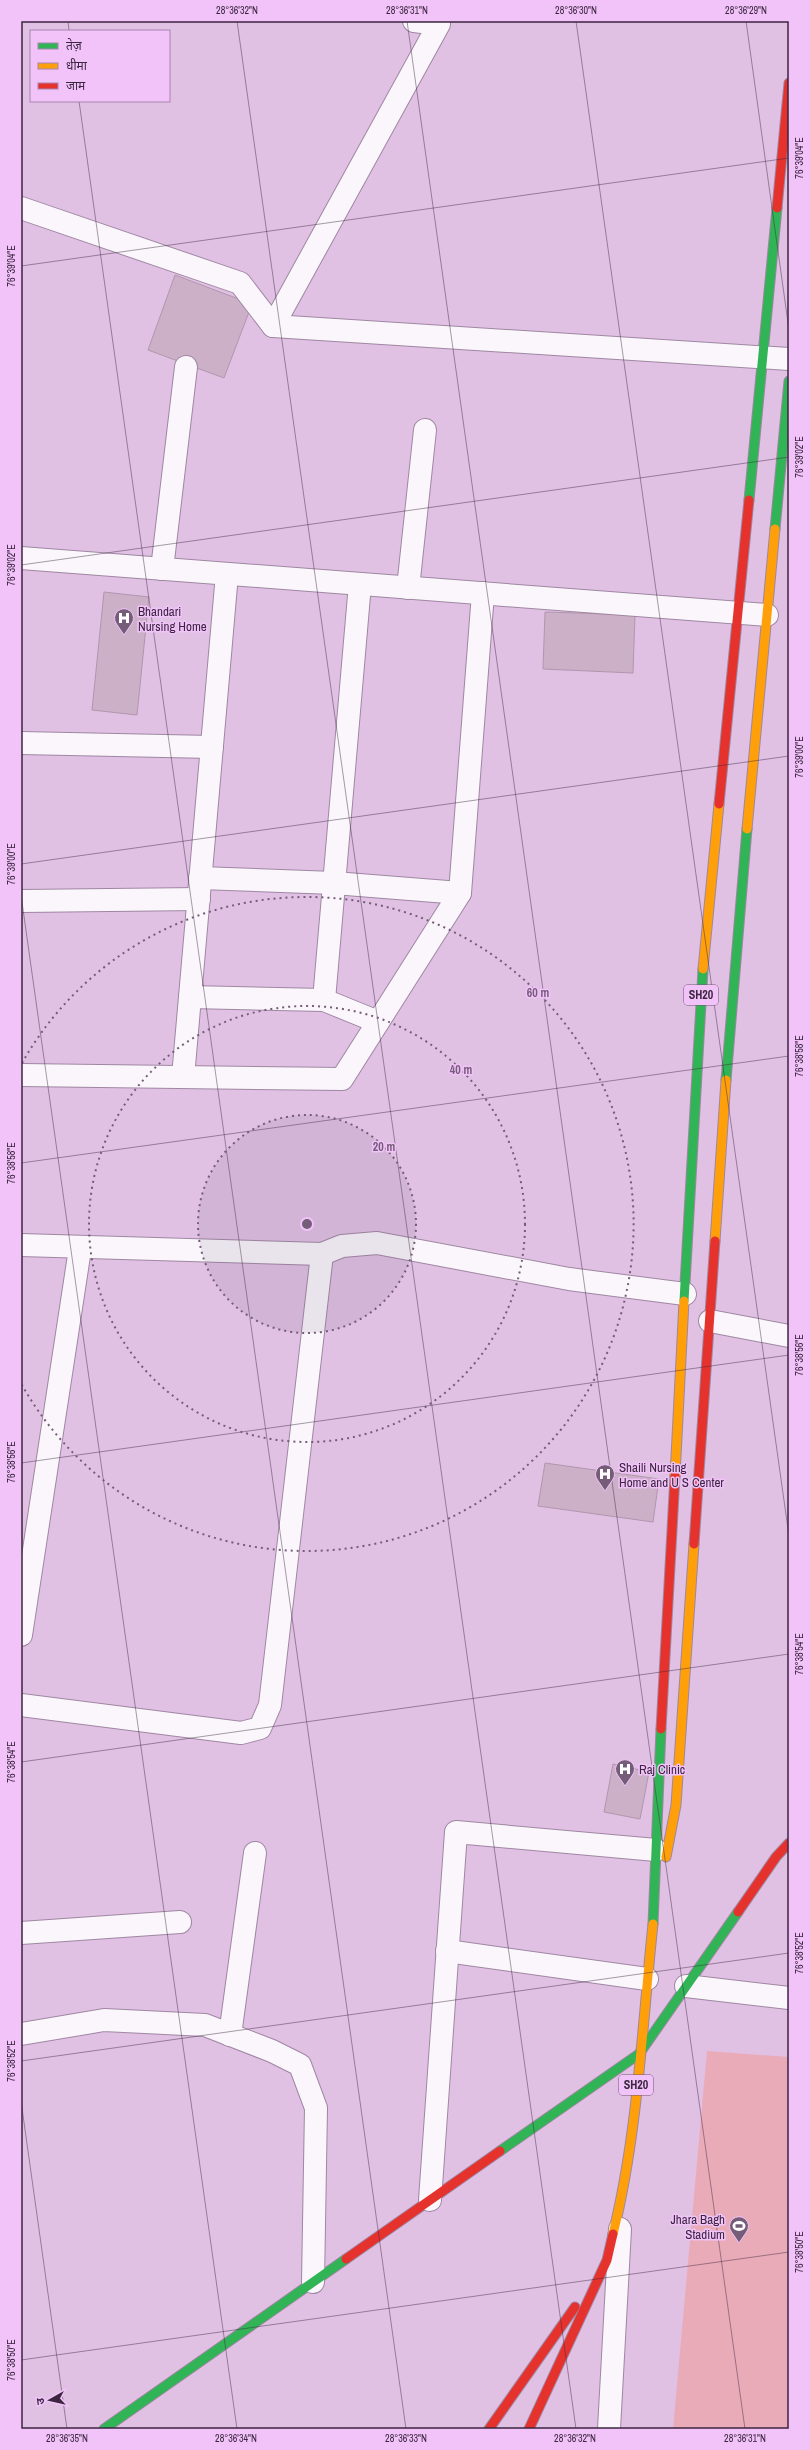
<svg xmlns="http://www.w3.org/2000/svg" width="810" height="2450" viewBox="0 0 810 2450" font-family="'Archivo Narrow','Noto Sans Devanagari',sans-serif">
  <rect width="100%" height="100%" fill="#e0c1e4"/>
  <path fill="#eaabb9" d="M 707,2051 L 789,2057 L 789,2429 L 673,2429 Z"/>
  <g fill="#ccb0c8" stroke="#b196ae">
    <path d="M 175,275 L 252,304 L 224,378 L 148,350 Z"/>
    <path d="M 104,592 L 149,597 L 137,715 L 92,710 Z"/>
    <path d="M 545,612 L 635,615 L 633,673 L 543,669 Z"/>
    <path d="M 545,1463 L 659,1479 L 653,1522 L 538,1506 Z"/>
    <path d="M 613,1764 L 649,1772 L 640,1819 L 604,1812 Z"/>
  </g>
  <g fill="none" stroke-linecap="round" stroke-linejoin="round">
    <g stroke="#9f87a2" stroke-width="24">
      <g id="street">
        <path d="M 21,208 L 240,283 L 273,326 L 789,359"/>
        <path d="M 273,326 L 439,24 L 414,21"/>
        <path d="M 21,558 L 767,615"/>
        <path d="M 162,569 L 186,367"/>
        <path d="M 408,588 L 425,430"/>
        <path d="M 21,743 L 212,747"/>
        <path d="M 200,878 L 334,883 L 460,893"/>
        <path d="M 21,901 L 199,899"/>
        <path d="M 190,997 L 324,1000 L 378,1022"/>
        <path d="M 324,1000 L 360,584"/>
        <path d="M 21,1075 L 342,1079 L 460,893 L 483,593"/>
        <path d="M 183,1077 L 227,574"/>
        <path d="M 21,1245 L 322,1254 L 342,1246 L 377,1243 L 569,1279 L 685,1294"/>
        <path d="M 710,1321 L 789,1336"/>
        <path d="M 21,1635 L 80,1249"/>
        <path d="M 21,1705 L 241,1733 L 260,1728 L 270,1705 L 322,1254"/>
        <path d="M 21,1933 L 180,1922"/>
        <path d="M 447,1951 L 647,1979"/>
        <path d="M 686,1986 L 789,1998"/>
        <path d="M 21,2034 L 104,2020 L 205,2025 L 272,2051 L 300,2065 L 316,2108 L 313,2282"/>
        <path d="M 230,2035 L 255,1853"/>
        <path d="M 430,2200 L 456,1832 L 656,1850"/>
        <path d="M 609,2429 L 620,2229"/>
      </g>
    </g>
    <g stroke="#9f87a2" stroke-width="11">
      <g id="fast">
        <path d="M 749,500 L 777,208"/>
        <path d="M 775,529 L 789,381"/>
        <path d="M 726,1080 L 747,829"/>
        <path d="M 684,1301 L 703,969"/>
        <path d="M 653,1924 L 661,1729"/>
        <path d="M 500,2151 L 639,2054 L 738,1912"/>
        <path d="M 104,2429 L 346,2259"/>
      </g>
    </g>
    <g stroke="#9f87a2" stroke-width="11">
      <g id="slow">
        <path d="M 747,829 L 775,529"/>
        <path d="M 703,969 L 719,804"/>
        <path d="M 715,1241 L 726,1080"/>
        <path d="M 675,1476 L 684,1301"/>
        <path d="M 666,1857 L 676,1805 L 694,1544"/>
        <path d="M 613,2234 C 638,2133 642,2027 653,1924"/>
      </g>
    </g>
    <g stroke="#9f87a2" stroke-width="11">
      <g id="jam">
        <path d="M 777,208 L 789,83"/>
        <path d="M 719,804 L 749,500"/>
        <path d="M 694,1544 L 715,1241"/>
        <path d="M 661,1729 L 675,1476"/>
        <path d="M 738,1912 L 776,1857 L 789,1843"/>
        <path d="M 346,2259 L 500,2151"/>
        <path d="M 489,2429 L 575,2307"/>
        <path d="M 529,2429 L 607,2260 L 613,2234"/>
      </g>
    </g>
    <use href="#street" stroke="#faf6fb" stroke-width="22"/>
    <use href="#fast" stroke="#30b455" stroke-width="9"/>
    <use href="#slow" stroke="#ff9f0a" stroke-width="9"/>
    <use href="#jam" stroke="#e5322d" stroke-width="9"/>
  </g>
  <path fill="none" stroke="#3b253f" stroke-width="1" stroke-opacity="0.45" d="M 68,21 L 69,31M 237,21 L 576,2429M 407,21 L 745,2429M 576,21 L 789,1536M 746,21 L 789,330M 79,101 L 406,2429M 21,266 L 789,158M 21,565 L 789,457M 21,864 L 789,756M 21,895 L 237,2429M 21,1163 L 789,1056M 21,1463 L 789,1355M 21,1762 L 789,1654M 21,2061 L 789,1953M 21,2101 L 67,2429M 21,2360 L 789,2252"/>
  <circle cx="307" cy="1224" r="109" fill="#755c79" fill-opacity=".12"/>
  <g fill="none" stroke="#755c79" stroke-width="2" stroke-dasharray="2 4">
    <circle cx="307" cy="1224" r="109"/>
    <circle cx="307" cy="1224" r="218"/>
    <path d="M22 1063A327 327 0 1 1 22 1385"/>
  </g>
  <defs>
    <g id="hospital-pin" transform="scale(1)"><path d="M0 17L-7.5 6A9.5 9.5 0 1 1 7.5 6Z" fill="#755c79" stroke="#f1c3f9"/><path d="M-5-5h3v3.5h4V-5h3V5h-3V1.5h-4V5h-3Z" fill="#fff"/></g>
    <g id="stadium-pin" transform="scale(1)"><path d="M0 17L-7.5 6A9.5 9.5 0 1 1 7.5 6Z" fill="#755c79" stroke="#f1c3f9"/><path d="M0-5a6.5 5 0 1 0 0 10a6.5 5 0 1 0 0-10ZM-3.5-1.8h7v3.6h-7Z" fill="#fff"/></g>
  </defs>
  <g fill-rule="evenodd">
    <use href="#hospital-pin" x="124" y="618"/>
    <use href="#hospital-pin" x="605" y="1474"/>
    <use href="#hospital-pin" x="625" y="1769"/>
    <use href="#stadium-pin" x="739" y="2226"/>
  </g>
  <g text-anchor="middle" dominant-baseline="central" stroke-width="3" stroke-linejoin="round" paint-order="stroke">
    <g fill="#f1c3f9" stroke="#725477" stroke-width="1">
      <rect x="684" y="985" width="34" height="20" rx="3"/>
      <rect x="619" y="2075" width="34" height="20" rx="3"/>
    </g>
    <g font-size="12" font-weight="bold" fill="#3b253f">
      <text x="701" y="995">SH20</text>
      <text x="636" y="2085">SH20</text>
    </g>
    <g font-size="13" fill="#3b253f" stroke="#f1c3f9" text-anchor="start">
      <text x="138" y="611">Bhandari<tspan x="138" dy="15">Nursing Home</tspan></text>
      <text x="619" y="1467">Shaili Nursing<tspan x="619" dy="15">Home and U S Center</tspan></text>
      <text x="639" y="1769">Raj Clinic</text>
      <text x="725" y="2219" text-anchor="end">Jhara Bagh<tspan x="725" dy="15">Stadium</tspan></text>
    </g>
  </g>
  <circle cx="307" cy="1224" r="6" fill="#755c79" stroke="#f1c3f9" stroke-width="2"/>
  <g font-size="12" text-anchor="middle" font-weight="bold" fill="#755c79" stroke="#f1c3f9" stroke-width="3" stroke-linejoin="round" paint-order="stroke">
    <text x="538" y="997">60 m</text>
    <text x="461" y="1074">40 m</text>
    <text x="384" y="1151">20 m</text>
  </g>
  <rect width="810" height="2450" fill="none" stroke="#f1c3f9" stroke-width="44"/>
  <rect x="30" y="30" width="140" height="72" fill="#f1c3f9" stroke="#a884af"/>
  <rect x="38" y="43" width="20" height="6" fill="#30b455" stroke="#a884af"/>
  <text x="66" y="50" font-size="12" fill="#3b253f">तेज़</text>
  <rect x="38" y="63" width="20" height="6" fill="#ff9f0a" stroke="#a884af"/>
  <text x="66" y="70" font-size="12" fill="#3b253f">धीमा</text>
  <rect x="38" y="83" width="20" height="6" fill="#e5322d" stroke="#a884af"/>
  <text x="66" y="90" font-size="12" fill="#3b253f">जाम</text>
  <g transform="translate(50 2400) rotate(262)" stroke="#f1c3f9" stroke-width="3" paint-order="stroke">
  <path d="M0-3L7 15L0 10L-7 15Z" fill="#3b253f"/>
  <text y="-6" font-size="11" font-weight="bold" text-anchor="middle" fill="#3b253f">उ</text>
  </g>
  <rect x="22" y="22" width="766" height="2406" fill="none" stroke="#3b253f" stroke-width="1.5"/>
  <g font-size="10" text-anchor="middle" fill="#3b253f">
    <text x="237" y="14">28°36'32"N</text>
    <text x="407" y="14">28°36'31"N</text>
    <text x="576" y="14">28°36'30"N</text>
    <text x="746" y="14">28°36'29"N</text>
    <text transform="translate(799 158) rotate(-90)" y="4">76°39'04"E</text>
    <text transform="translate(11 266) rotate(-90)" y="4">76°39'04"E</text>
    <text transform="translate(799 457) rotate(-90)" y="4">76°39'02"E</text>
    <text transform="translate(11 565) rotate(-90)" y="4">76°39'02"E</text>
    <text transform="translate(799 757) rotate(-90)" y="4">76°39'00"E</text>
    <text transform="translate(11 864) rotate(-90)" y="4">76°39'00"E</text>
    <text transform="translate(799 1056) rotate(-90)" y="4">76°38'58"E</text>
    <text transform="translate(11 1163) rotate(-90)" y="4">76°38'58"E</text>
    <text transform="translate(799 1355) rotate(-90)" y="4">76°38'56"E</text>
    <text transform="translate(11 1462) rotate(-90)" y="4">76°38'56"E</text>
    <text transform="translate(799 1654) rotate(-90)" y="4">76°38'54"E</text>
    <text transform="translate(11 1762) rotate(-90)" y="4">76°38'54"E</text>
    <text transform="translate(799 1953) rotate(-90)" y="4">76°38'52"E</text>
    <text transform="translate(11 2061) rotate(-90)" y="4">76°38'52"E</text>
    <text transform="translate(799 2252) rotate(-90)" y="4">76°38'50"E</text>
    <text transform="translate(11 2360) rotate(-90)" y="4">76°38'50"E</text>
    <text x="67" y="2442">28°36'35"N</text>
    <text x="236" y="2442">28°36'34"N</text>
    <text x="406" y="2442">28°36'33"N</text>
    <text x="575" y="2442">28°36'32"N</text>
    <text x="745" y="2442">28°36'31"N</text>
  </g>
</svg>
